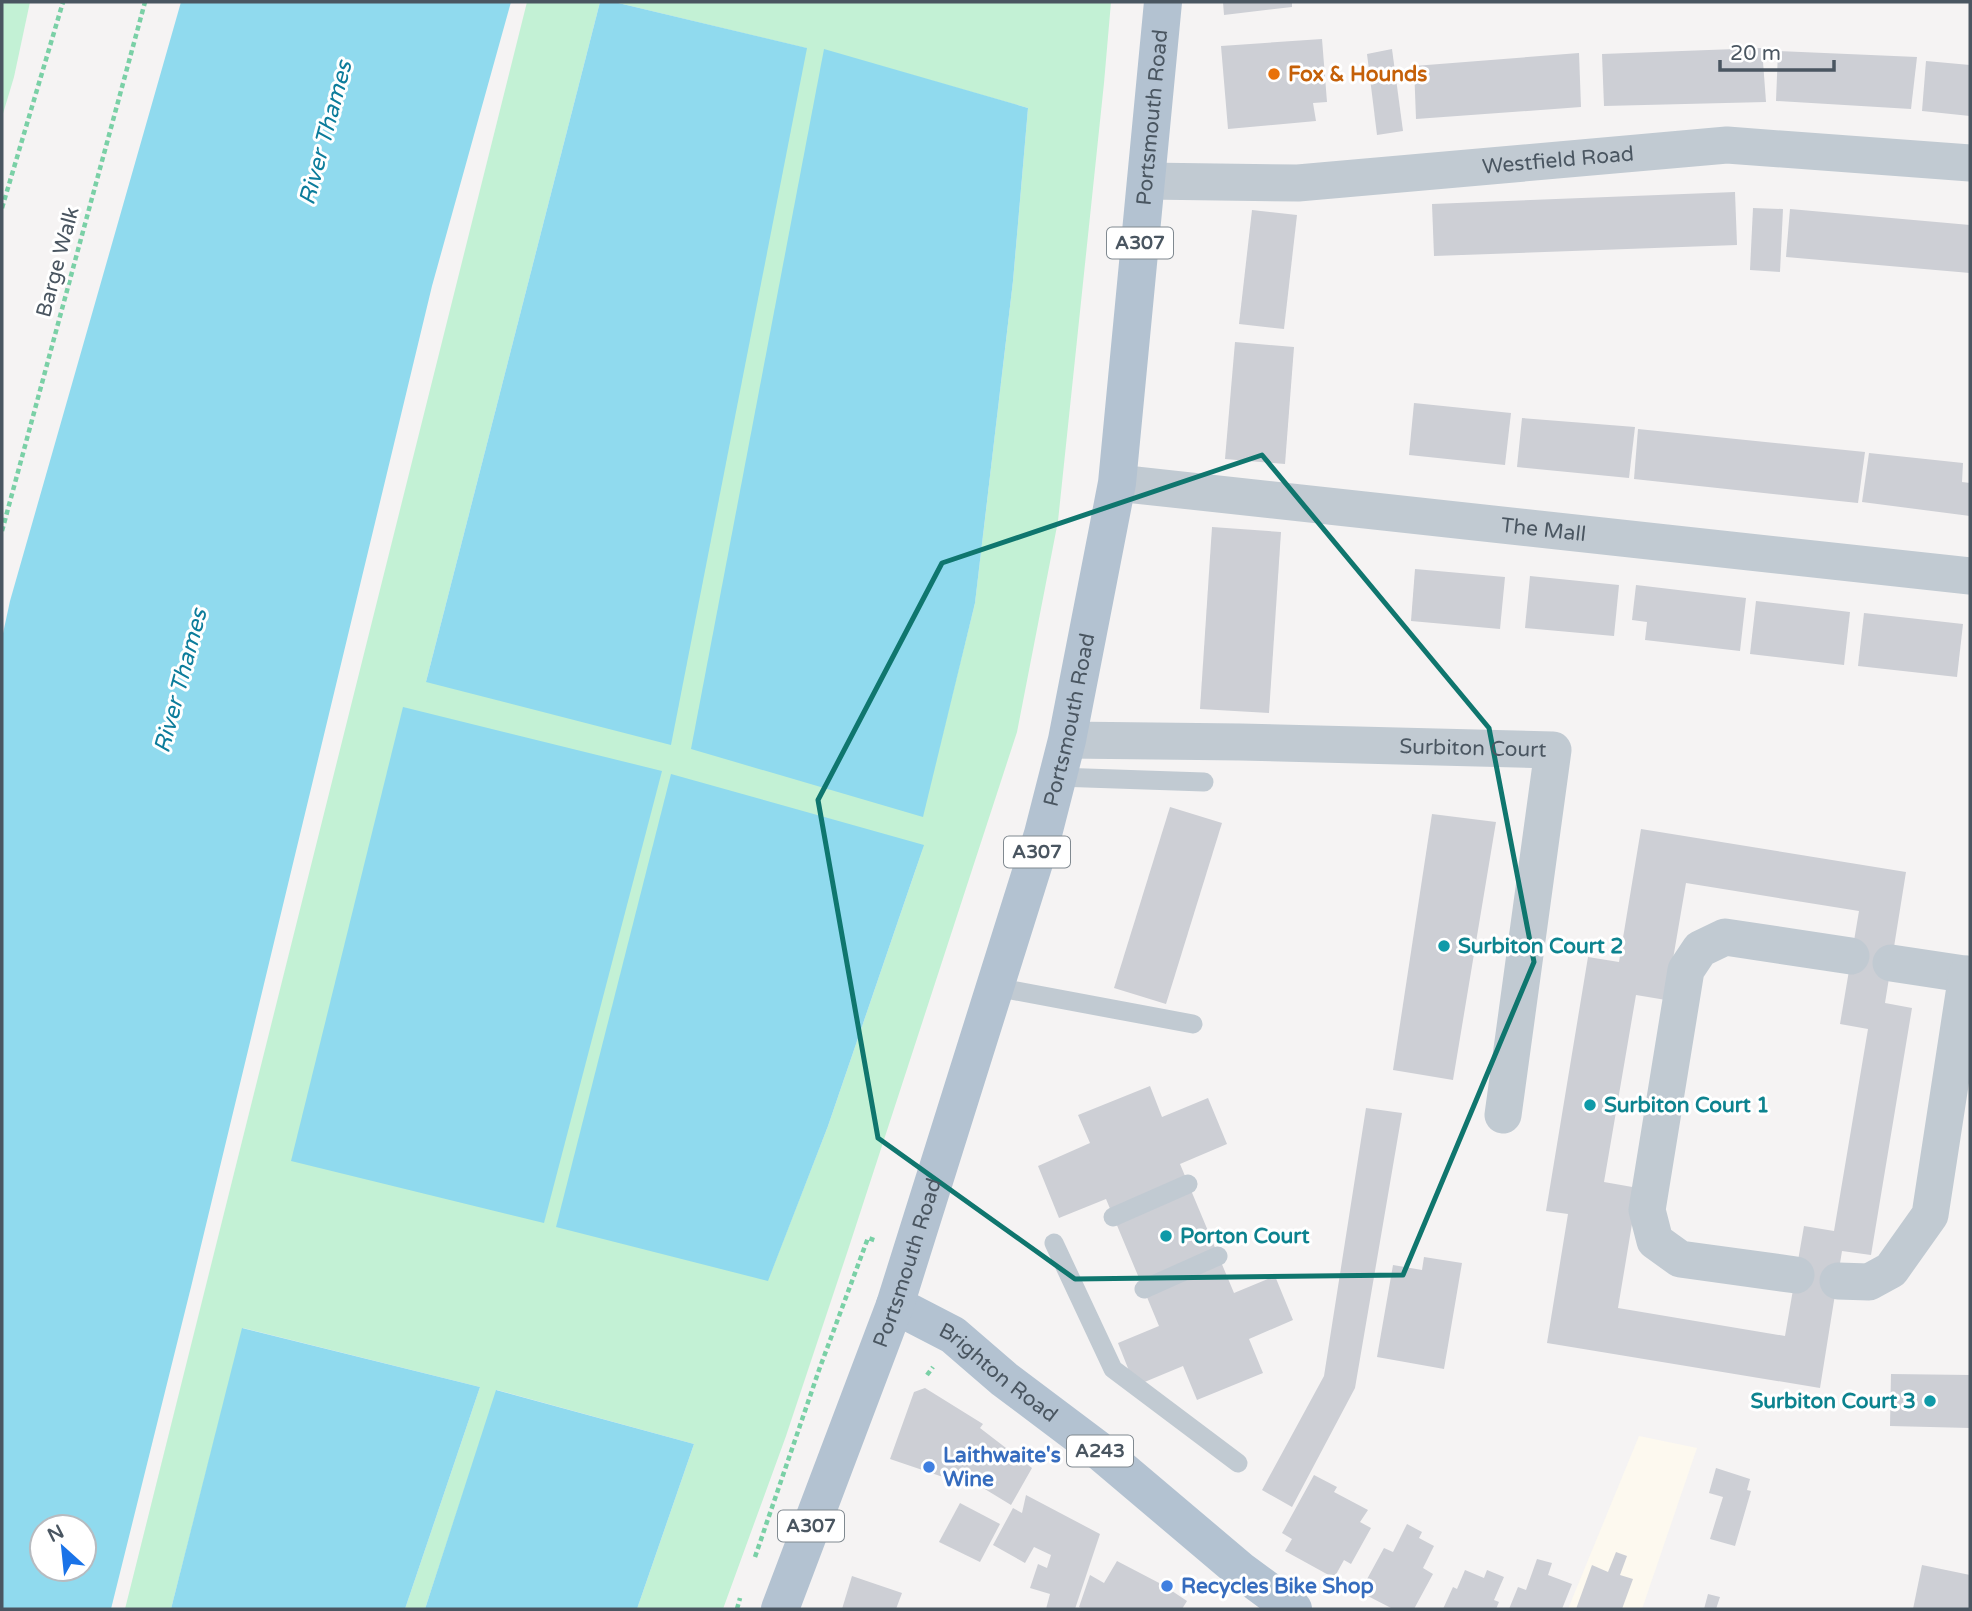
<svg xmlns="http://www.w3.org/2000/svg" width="1972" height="1611" viewBox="0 0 1972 1611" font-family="'Varela Round',sans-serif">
  <rect width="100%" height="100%" fill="#f5f3f3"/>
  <path fill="#fdf9ef" d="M 1639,1436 L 1697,1448 L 1642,1609 L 1568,1609 Z"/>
  <g fill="#c3f1d5" fill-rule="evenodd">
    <path d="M 2,2 L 30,2 L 14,77 L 2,117 Z"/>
    <path d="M 527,2 L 600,2 L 426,682 L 806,48 L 614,2 L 1111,2 L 1104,83 L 1058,521 L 1017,732 L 848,1250 L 786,1436 L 723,1609 L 637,1609 L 694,1444 L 497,1390 L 425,1609 L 405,1609 L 480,1387 L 243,1328 L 171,1609 L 125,1609 ZM 824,50 L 1028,108 L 1013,281 L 975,603 L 922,817 ZM 924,845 L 828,1126 L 768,1280 Z"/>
  </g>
  <g fill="#90daee" fill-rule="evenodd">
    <path d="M 181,2 L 511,2 L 432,286 L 192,1283 L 111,1609 L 2,1609 L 2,638 L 10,601 ZM 84,1527 L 84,1569 L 42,1569 L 42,1527 Z"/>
    <path d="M 600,2 L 614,2 L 807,48 L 671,745 L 426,682 Z"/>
    <path d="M 824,49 L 1028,108 L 1013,281 L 975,603 L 923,817 L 691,749 Z"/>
    <path d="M 403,707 L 662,771 L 544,1223 L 291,1161 Z"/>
    <path d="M 671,774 L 924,845 L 828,1126 L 768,1281 L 556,1227 Z"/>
    <path d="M 242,1328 L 480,1387 L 405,1609 L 171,1609 Z"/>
    <path d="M 496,1390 L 694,1444 L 637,1609 L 425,1609 Z"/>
  </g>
  <g fill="#cdcfd5" fill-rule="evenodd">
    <path d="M 1223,2 L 1292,2 L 1292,7 L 1224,15 Z"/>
    <path d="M 1322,39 L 1327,102 L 1313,103 L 1316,121 L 1228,129 L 1221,46 Z"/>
    <path d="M 1762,48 L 1766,102 L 1604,106 L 1602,54 Z"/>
    <path d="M 1392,49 L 1403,131 L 1377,135 L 1367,54 Z"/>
    <path d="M 1778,51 L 1917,57 L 1911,109 L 1776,101 Z"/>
    <path d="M 1579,53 L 1581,107 L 1416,119 L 1414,66 Z"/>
    <path d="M 1926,61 L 1970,65 L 1970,116 L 1922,111 Z"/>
    <path d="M 1735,192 L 1737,245 L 1434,256 L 1432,204 Z"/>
    <path d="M 1753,208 L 1783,209 L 1780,272 L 1750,270 Z"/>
    <path d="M 1790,209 L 1970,225 L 1970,273 L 1786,257 Z"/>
    <path d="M 1252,210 L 1297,215 L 1284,329 L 1239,324 Z"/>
    <path d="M 1235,342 L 1294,347 L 1285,464 L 1225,459 Z"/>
    <path d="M 1414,403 L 1511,413 L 1505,465 L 1409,455 Z"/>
    <path d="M 1522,418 L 1635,427 L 1629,478 L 1517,467 Z"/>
    <path d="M 1638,429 L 1865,452 L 1858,503 L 1634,479 Z"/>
    <path d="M 1869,453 L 1963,463 L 1962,482 L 1970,483 L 1970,516 L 1862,502 Z"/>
    <path d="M 1212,527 L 1281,532 L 1269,713 L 1200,709 Z"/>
    <path d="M 1415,569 L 1505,577 L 1500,629 L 1411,621 Z"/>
    <path d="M 1530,576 L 1619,585 L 1614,636 L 1525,628 Z"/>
    <path d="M 1636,585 L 1746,598 L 1740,651 L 1645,640 L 1647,622 L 1632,620 Z"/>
    <path d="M 1756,601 L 1850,612 L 1844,665 L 1750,654 Z"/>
    <path d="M 1864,613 L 1963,624 L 1957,677 L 1858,666 Z"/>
    <path d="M 1170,807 L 1222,823 L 1166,1004 L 1114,988 Z"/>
    <path d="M 1432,814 L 1496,822 L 1453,1080 L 1393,1070 Z"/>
    <path d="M 1641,829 L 1906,872 L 1885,1003 L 1912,1008 L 1871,1255 L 1842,1251 L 1820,1388 L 1547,1343 L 1568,1214 L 1546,1211 L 1588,957 L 1619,962 ZM 1686,883 L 1859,911 L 1840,1024 L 1868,1029 L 1834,1231 L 1804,1226 L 1785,1336 L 1618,1308 L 1638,1188 L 1604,1182 L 1636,995 L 1666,1000 Z"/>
    <path d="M 1150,1086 L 1162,1117 L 1208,1098 L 1227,1144 L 1180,1164 L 1234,1293 L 1275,1276 L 1293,1320 L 1249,1339 L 1263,1373 L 1197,1400 L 1183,1366 L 1135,1386 L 1118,1343 L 1159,1326 L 1106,1199 L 1059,1218 L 1038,1166 L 1090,1143 L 1078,1115 Z"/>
    <path d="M 1366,1108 L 1402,1113 L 1355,1388 L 1292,1507 L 1262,1490 L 1324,1376 Z"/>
    <path d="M 1424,1257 L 1462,1263 L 1444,1369 L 1377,1357 L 1393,1265 L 1422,1270 Z"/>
    <path d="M 1891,1374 L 1970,1375 L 1970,1428 L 1890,1426 Z"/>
    <path d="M 925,1388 L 983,1424 L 980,1428 L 1032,1468 L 1011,1505 L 952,1469 L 946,1478 L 890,1459 L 914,1392 Z"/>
    <path d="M 1716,1468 L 1750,1479 L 1747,1490 L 1751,1491 L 1735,1546 L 1710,1539 L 1723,1497 L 1709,1493 Z"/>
    <path d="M 1314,1475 L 1337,1487 L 1334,1492 L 1368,1510 L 1360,1522 L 1371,1528 L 1351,1564 L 1344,1560 L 1334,1578 L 1285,1551 L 1292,1539 L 1282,1533 Z"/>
    <path d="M 1026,1495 L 1100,1534 L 1075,1609 L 1046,1609 L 1050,1594 L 1030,1588 L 1038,1564 L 1047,1568 L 1051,1555 L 1034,1547 L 1025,1563 L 993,1545 L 1013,1508 L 1022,1513 Z"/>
    <path d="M 960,1503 L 1000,1524 L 980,1562 L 939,1542 Z"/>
    <path d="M 1407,1524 L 1422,1532 L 1419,1538 L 1434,1546 L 1423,1568 L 1433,1574 L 1414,1609 L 1393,1609 L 1360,1592 L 1384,1548 L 1393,1552 Z"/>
    <path d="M 1616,1552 L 1627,1556 L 1620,1575 L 1633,1579 L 1622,1609 L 1576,1609 L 1592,1565 L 1608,1572 Z"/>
    <path d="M 1537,1559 L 1552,1563 L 1548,1575 L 1572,1584 L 1562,1609 L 1509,1609 L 1518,1587 L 1526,1590 Z"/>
    <path d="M 1117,1561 L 1163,1585 L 1187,1601 L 1182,1609 L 1083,1609 L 1079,1607 L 1090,1575 L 1104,1583 Z"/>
    <path d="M 1922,1565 L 1970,1575 L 1970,1609 L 1913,1609 Z"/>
    <path d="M 1465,1570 L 1484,1578 L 1487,1570 L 1504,1577 L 1494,1600 L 1499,1602 L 1496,1609 L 1443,1609 L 1453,1587 L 1457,1589 Z"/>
    <path d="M 852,1576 L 902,1593 L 896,1609 L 842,1609 Z"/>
    <path d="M 1708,1594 L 1720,1597 L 1716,1609 L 1704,1609 Z"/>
  </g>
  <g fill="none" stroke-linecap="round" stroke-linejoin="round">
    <g stroke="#7ad0a6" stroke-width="4.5" stroke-dasharray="5 3.5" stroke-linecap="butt">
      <path d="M 2,208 L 63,2"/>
      <path d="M 2,531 L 145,2"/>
      <path d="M 927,1375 L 933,1367"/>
      <path d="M 755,1557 L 819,1370 L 868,1238 L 877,1241"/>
      <path d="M 737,1609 L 740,1598"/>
    </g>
    <g stroke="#c1cad2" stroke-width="19">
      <path d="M 1057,777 L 1204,782"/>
      <path d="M 995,987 L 1193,1024"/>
      <path d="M 1113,1217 L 1188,1184"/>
      <path d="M 1054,1243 L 1113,1369 L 1238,1463"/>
      <path d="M 1144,1289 L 1218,1256"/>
    </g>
    <g stroke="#c1cad2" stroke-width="37">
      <path id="s1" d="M 1146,181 L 1298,183 L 1727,145 L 1970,163"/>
      <path id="s2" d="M 1117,483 L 1970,576"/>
      <path id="s3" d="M 1067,740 L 1241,742 L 1553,750 L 1503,1115"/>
      <path d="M 1891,963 L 1970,975"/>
      <path d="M 1796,1275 L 1680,1259 L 1655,1241 L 1647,1210 L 1686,970 L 1700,949 L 1725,937 L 1851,956"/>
      <path d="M 1838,1281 L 1869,1282 L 1891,1270 L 1930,1215 L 1967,974"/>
    </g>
    <g stroke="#b3c2d1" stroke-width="38">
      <path id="s4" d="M 895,1305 L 953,1335 L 1004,1379 L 1097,1449 L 1240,1570 L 1293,1609"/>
      <path id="s5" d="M 780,1609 L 895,1305 L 1043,834 L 1067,740 L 1117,483 L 1163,2"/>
    </g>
  </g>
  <path fill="none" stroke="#0f766e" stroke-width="5" stroke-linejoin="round" d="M 1262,455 L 1489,728 L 1534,962 L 1403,1275 L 1075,1279 L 878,1138 L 818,800 L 942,563 Z"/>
  <circle fill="#e8710a" stroke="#fff" stroke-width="2.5" cx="1274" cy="74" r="7"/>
  <g fill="#0f9aa8" stroke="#fff" stroke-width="2.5">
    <circle cx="1444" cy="946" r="7"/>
    <circle cx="1590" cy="1105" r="7"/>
    <circle cx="1166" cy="1236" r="7"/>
    <circle cx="1930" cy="1401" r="7"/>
  </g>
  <g fill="#3f7fe0" stroke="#fff" stroke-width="2.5">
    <circle cx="929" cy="1467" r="7"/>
    <circle cx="1167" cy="1586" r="7"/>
  </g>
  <g text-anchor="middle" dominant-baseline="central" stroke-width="6" stroke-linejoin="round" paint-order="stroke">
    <g fill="#fff" stroke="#808990" stroke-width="2">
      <rect x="1107" y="227.5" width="66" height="31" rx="5"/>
      <rect x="1004" y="836.5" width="66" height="31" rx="5"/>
      <rect x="1067" y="1435.5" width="66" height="31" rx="5"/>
      <rect x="778" y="1510.5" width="66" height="31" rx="5"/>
    </g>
    <g font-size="19" font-weight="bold" fill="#4a5661">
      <text x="1140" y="243">A307</text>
      <text x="1037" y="852">A307</text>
      <text x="1100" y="1451">A243</text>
      <text x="811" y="1526">A307</text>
    </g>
    <g font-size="21" font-weight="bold" fill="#c56008" stroke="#fff" text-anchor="start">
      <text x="1288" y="74">Fox &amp; Hounds</text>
    </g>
    <g font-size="21" fill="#4a5661" stroke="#fff">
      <text stroke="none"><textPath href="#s5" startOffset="1545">Portsmouth Road</textPath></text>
      <text stroke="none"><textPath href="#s1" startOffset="413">Westfield Road</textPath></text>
      <text transform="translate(58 262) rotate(-75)">Barge Walk</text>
      <text stroke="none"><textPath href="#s2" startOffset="429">The Mall</textPath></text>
      <text stroke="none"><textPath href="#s5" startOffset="936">Portsmouth Road</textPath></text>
      <text stroke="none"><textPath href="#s3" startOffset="406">Surbiton Court</textPath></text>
      <text stroke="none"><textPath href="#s5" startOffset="369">Portsmouth Road</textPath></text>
      <text stroke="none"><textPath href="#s4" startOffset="124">Brighton Road</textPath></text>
    </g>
    <g font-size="21" font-weight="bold" fill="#0d838f" stroke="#fff" text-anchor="start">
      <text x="1458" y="946">Surbiton Court 2</text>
      <text x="1604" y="1105">Surbiton Court 1</text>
      <text x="1180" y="1236">Porton Court</text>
      <text x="1916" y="1401" text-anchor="end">Surbiton Court 3</text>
    </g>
    <g font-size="21" font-weight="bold" fill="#366cbe" stroke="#fff" text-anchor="start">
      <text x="943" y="1455">Laithwaite's<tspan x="943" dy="24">Wine</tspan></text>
      <text x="1181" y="1586">Recycles Bike Shop</text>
    </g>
    <g font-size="23" font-style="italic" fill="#0c7c9b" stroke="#fff">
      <text transform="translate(326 133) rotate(-75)">River Thames</text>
      <text transform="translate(181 681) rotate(-75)">River Thames</text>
    </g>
  </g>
  <rect width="1972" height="1611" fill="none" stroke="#4a5661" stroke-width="7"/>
  <g transform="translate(63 1548) rotate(333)"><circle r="33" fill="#ffffff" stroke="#b7bbc0" stroke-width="2"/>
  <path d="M0-5L12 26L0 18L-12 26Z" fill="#1a73e8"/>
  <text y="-10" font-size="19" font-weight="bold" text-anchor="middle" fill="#4a5661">N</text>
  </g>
  <path d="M1720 60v10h114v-10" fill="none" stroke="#4a5661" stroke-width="3.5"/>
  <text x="1730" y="60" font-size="21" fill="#4a5661" stroke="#ffffff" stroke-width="5" paint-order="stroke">20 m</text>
</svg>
